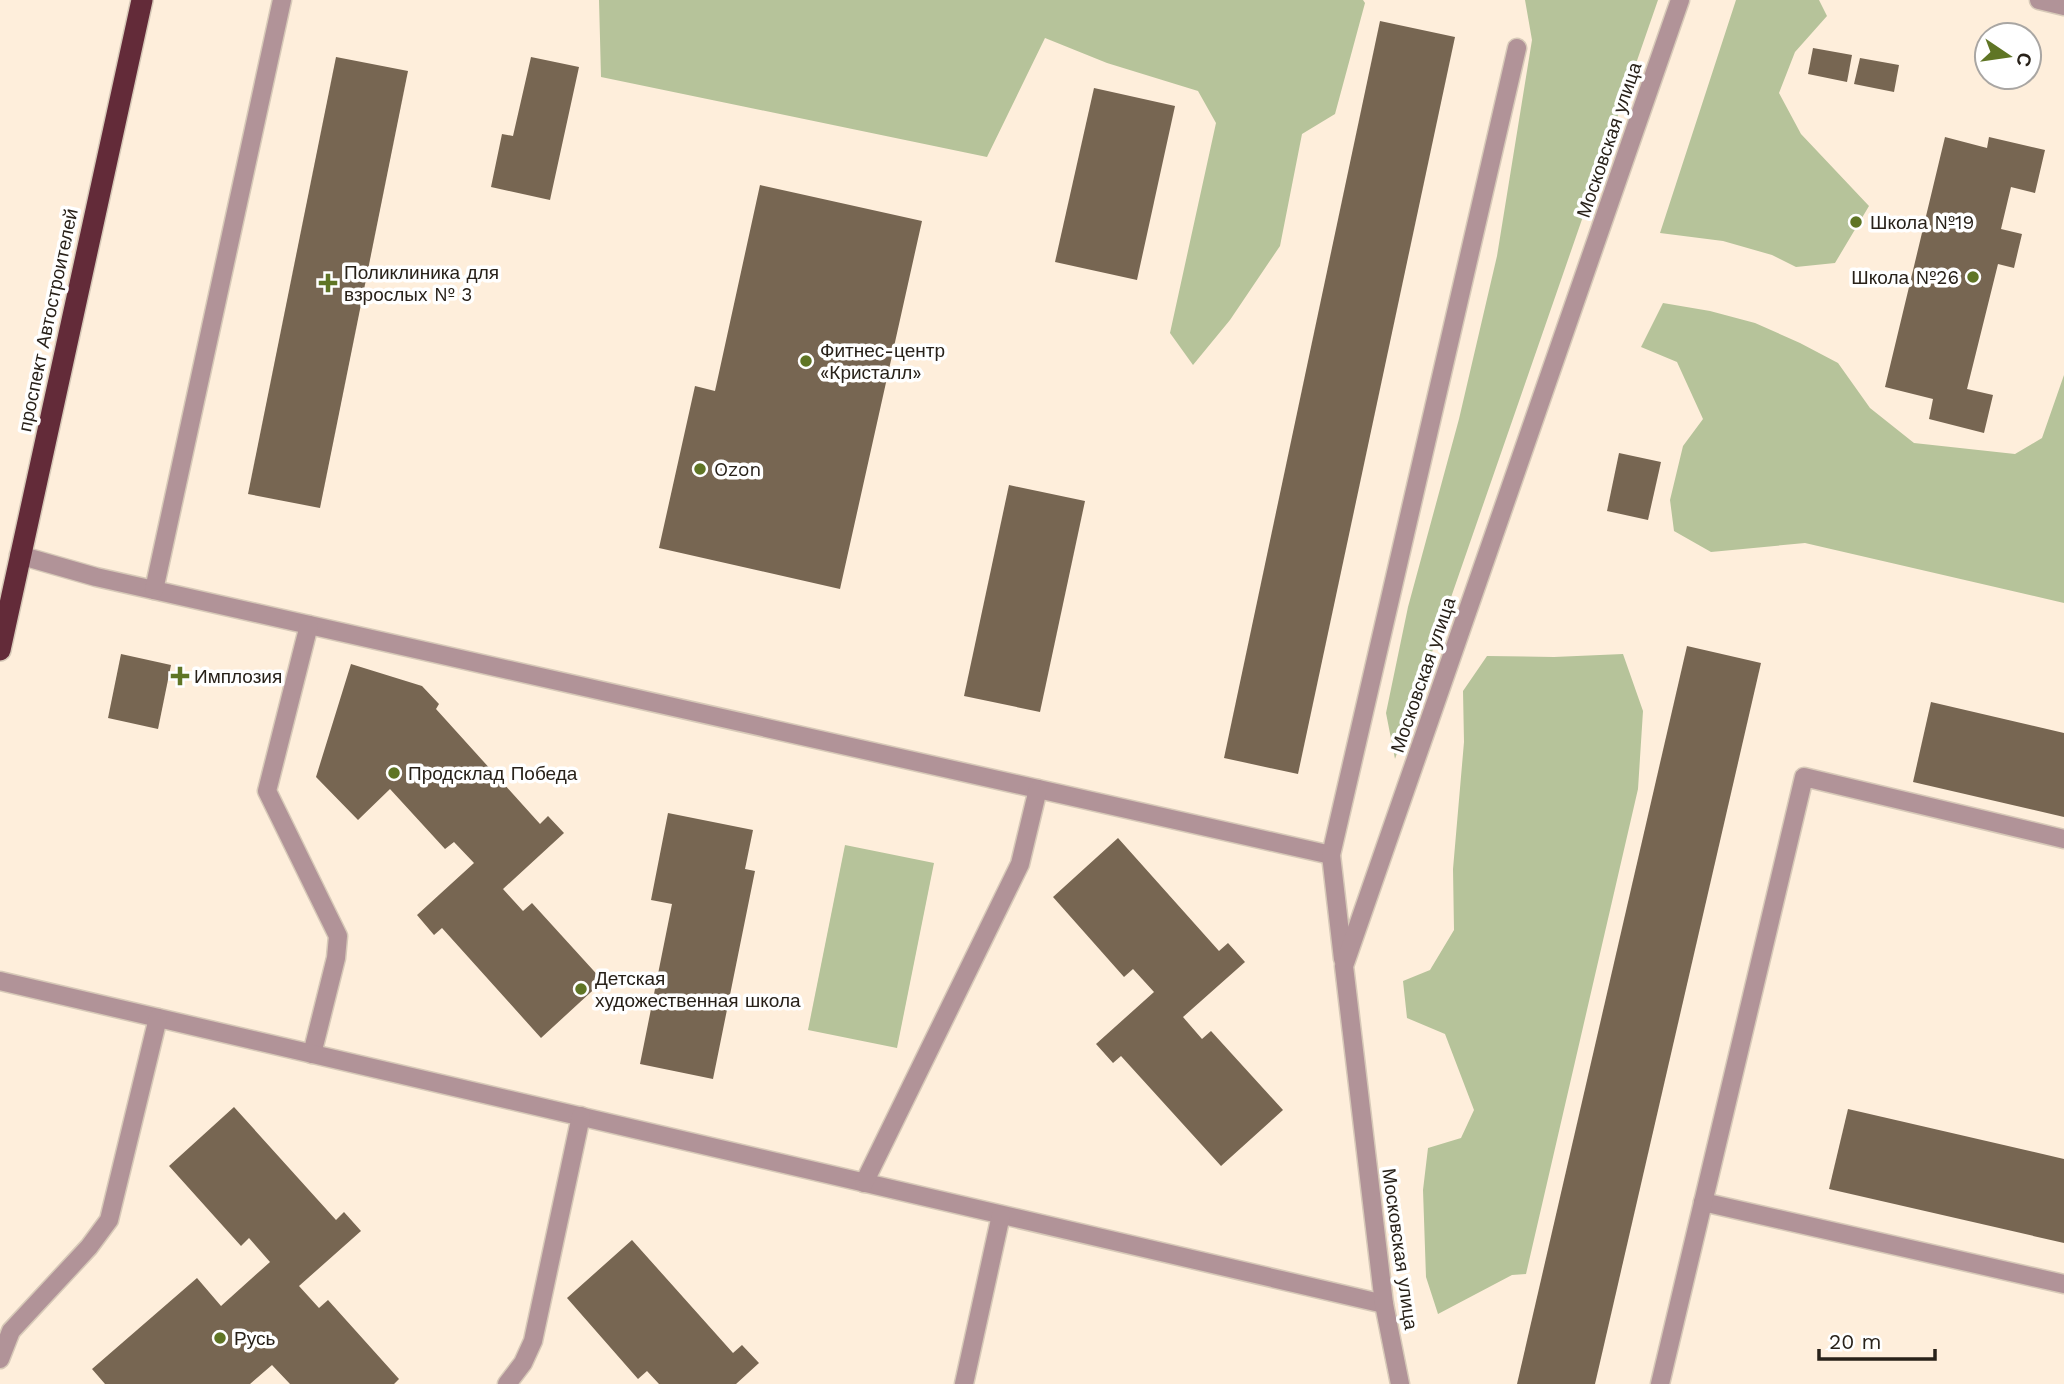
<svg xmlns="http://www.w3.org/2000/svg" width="2064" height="1384" viewBox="0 0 2064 1384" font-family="'Work Sans',sans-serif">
  <rect width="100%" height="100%" fill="#feeedb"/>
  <g fill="#b6c39a">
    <path d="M 599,0 L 1363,0 L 1365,3 L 1335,114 L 1302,134 L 1280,246 L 1230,320 L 1193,365 L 1170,333 L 1216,123 L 1198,91 L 1107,63 L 1045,38 L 987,157 L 601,77 Z"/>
    <path d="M 1525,0 L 1658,0 L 1395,759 L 1386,713 L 1408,607 L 1459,419 L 1497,256 L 1532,40 Z"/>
    <path d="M 1736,0 L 1819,0 L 1827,16 L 1795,52 L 1779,93 L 1801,134 L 1869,206 L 1835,263 L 1796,267 L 1772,255 L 1723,241 L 1660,233 Z"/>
    <path d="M 1663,303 L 1710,311 L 1755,323 L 1800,343 L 1838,363 L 1870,408 L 1914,443 L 2015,454 L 2042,438 L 2064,375 L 2064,603 L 1805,543 L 1711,552 L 1674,531 L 1670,500 L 1683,446 L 1703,419 L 1677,362 L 1641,347 Z"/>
    <path d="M 1623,654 L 1643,711 L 1638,789 L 1526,1274 L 1512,1275 L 1438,1314 L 1426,1277 L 1423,1190 L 1428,1148 L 1461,1138 L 1474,1110 L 1445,1034 L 1407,1018 L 1403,981 L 1430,970 L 1454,930 L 1453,869 L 1464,742 L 1463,691 L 1487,656 L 1554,657 Z"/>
    <path d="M 845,845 L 934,863 L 897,1048 L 808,1030 Z"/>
  </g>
  <g fill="#776652">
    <path d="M 1380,21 L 1455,37 L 1298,774 L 1224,758 Z"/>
    <path d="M 1813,48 L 1852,55 L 1847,82 L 1808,74 Z"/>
    <path d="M 336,57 L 408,71 L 320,508 L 248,494 Z"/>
    <path d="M 531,57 L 579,67 L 550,200 L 491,187 L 502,134 L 513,136 Z"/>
    <path d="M 1860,58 L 1899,65 L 1894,92 L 1854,84 Z"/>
    <path d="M 1094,88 L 1175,106 L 1137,280 L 1055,262 Z"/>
    <path d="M 1945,137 L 1987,148 L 1989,137 L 2045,150 L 2035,193 L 2011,187 L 2001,229 L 2022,234 L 2014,268 L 1998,264 L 1967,389 L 1993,395 L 1984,433 L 1929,419 L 1933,399 L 1885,387 Z"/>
    <path d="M 760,185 L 922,221 L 840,589 L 659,548 L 695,386 L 715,391 Z"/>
    <path d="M 1619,453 L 1661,462 L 1648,520 L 1607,511 Z"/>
    <path d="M 1009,485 L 1085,501 L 1040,712 L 964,696 Z"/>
    <path d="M 1687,646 L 1761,663 L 1595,1384 L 1517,1384 Z"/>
    <path d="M 121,654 L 171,665 L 158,729 L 108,718 Z"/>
    <path d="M 351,664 L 422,686 L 439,704 L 436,709 L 540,824 L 548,816 L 564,833 L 503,889 L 523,911 L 532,903 L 603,981 L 541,1038 L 442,928 L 434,935 L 417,915 L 474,863 L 454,842 L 445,849 L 390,789 L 358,820 L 316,777 Z"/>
    <path d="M 1931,702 L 2064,733 L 2064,817 L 1913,782 Z"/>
    <path d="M 668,813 L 753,830 L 745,869 L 755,871 L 713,1079 L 640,1064 L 672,904 L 651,900 Z"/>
    <path d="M 1118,838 L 1219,951 L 1228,943 L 1245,962 L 1183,1017 L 1202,1039 L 1211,1031 L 1283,1110 L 1221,1166 L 1121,1056 L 1113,1063 L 1096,1044 L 1154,992 L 1133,969 L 1124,977 L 1053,897 Z"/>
    <path d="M 234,1107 L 336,1220 L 344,1212 L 361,1231 L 299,1286 L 319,1308 L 328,1300 L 399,1379 L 394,1384 L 290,1384 L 272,1365 L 250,1384 L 105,1384 L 92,1369 L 197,1278 L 221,1306 L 270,1262 L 249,1238 L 241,1246 L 169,1166 Z"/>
    <path d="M 1848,1109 L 2064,1159 L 2064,1243 L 1829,1189 Z"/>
    <path d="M 632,1240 L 733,1353 L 742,1345 L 759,1363 L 736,1384 L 659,1384 L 647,1371 L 638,1379 L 567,1298 Z"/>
  </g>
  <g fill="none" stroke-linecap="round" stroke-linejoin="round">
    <g stroke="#d7c9b8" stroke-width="21">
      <g id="minor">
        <path d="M 2039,0 L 2064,6"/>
        <path d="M 19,555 L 96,577 L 1331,855"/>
        <path d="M 154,590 L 282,0"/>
        <path d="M 309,625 L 267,791 L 338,936 L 336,958 L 312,1054"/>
        <path d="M 1343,959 L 1331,855 L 1517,48"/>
        <path d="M 0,981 L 1384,1304"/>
        <path d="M 864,1183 L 1020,864 L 1038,789"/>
        <path d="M 1703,1202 L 2064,1284"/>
        <path d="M 0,1359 L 11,1331 L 89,1247 L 109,1220 L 158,1018"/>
        <path d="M 507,1384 L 523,1363 L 533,1341 L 581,1116"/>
        <path d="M 964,1384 L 1001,1215"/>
        <path d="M 1400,1384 L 1384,1304 L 1344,966 L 1680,0"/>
        <path d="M 1660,1384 L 1804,777 L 2064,839"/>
      </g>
    </g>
    <g stroke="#d7c9b8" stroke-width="24">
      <path id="highway" d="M 0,650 L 142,0"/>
    </g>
    <use href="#minor" stroke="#b19398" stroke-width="18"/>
    <use href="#highway" stroke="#632b39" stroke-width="21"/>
  </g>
  <g fill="#5f7525" stroke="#fff" stroke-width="2.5">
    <circle cx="1856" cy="222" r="7"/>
    <circle cx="1973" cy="277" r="7"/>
    <path d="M324.5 272.5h7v7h7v7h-7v7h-7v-7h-7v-7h7z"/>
    <circle cx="806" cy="361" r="7"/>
    <circle cx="700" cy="469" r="7"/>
    <path d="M176.5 665.5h7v7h7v7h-7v7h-7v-7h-7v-7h7z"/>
    <circle cx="394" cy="773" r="7"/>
    <circle cx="581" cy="989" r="7"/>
    <circle cx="220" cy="1338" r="7"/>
  </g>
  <g text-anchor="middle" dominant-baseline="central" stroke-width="7" stroke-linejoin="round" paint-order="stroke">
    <g font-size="19" fill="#282119" stroke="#fff">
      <text transform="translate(1609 140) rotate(-71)">Московская улица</text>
      <text transform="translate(48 320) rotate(-78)">проспект Автостроителей</text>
      <text transform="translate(1423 675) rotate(-71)">Московская улица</text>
      <text transform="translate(1400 1249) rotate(82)">Московская улица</text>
    </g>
    <g font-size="19" fill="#282119" stroke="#fff" text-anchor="start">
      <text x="1870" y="222">Школа №19</text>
      <text x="344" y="272">Поликлиника для<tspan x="344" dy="22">взрослых № 3</tspan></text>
      <text x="1959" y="277" text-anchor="end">Школа №26</text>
      <text x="820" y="350">Фитнес-центр<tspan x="820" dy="22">«Кристалл»</tspan></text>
      <text x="714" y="469">Ozon</text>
      <text x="194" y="676">Имплозия</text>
      <text x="408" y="773">Продсклад Победа</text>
      <text x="595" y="978">Детская<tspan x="595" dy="22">художественная школа</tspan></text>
      <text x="234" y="1338">Русь</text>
    </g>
  </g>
  <g transform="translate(2008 56) rotate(103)"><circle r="33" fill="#ffffff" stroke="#a9a6a3" stroke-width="2"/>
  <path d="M0-5L12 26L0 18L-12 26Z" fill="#5f7525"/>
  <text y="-10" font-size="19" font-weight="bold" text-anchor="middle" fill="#282119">С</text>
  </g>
  <path d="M1819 1349v10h116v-10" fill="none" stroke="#282119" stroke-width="3.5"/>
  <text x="1829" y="1349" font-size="21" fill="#282119" stroke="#ffffff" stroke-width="5" paint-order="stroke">20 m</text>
</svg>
